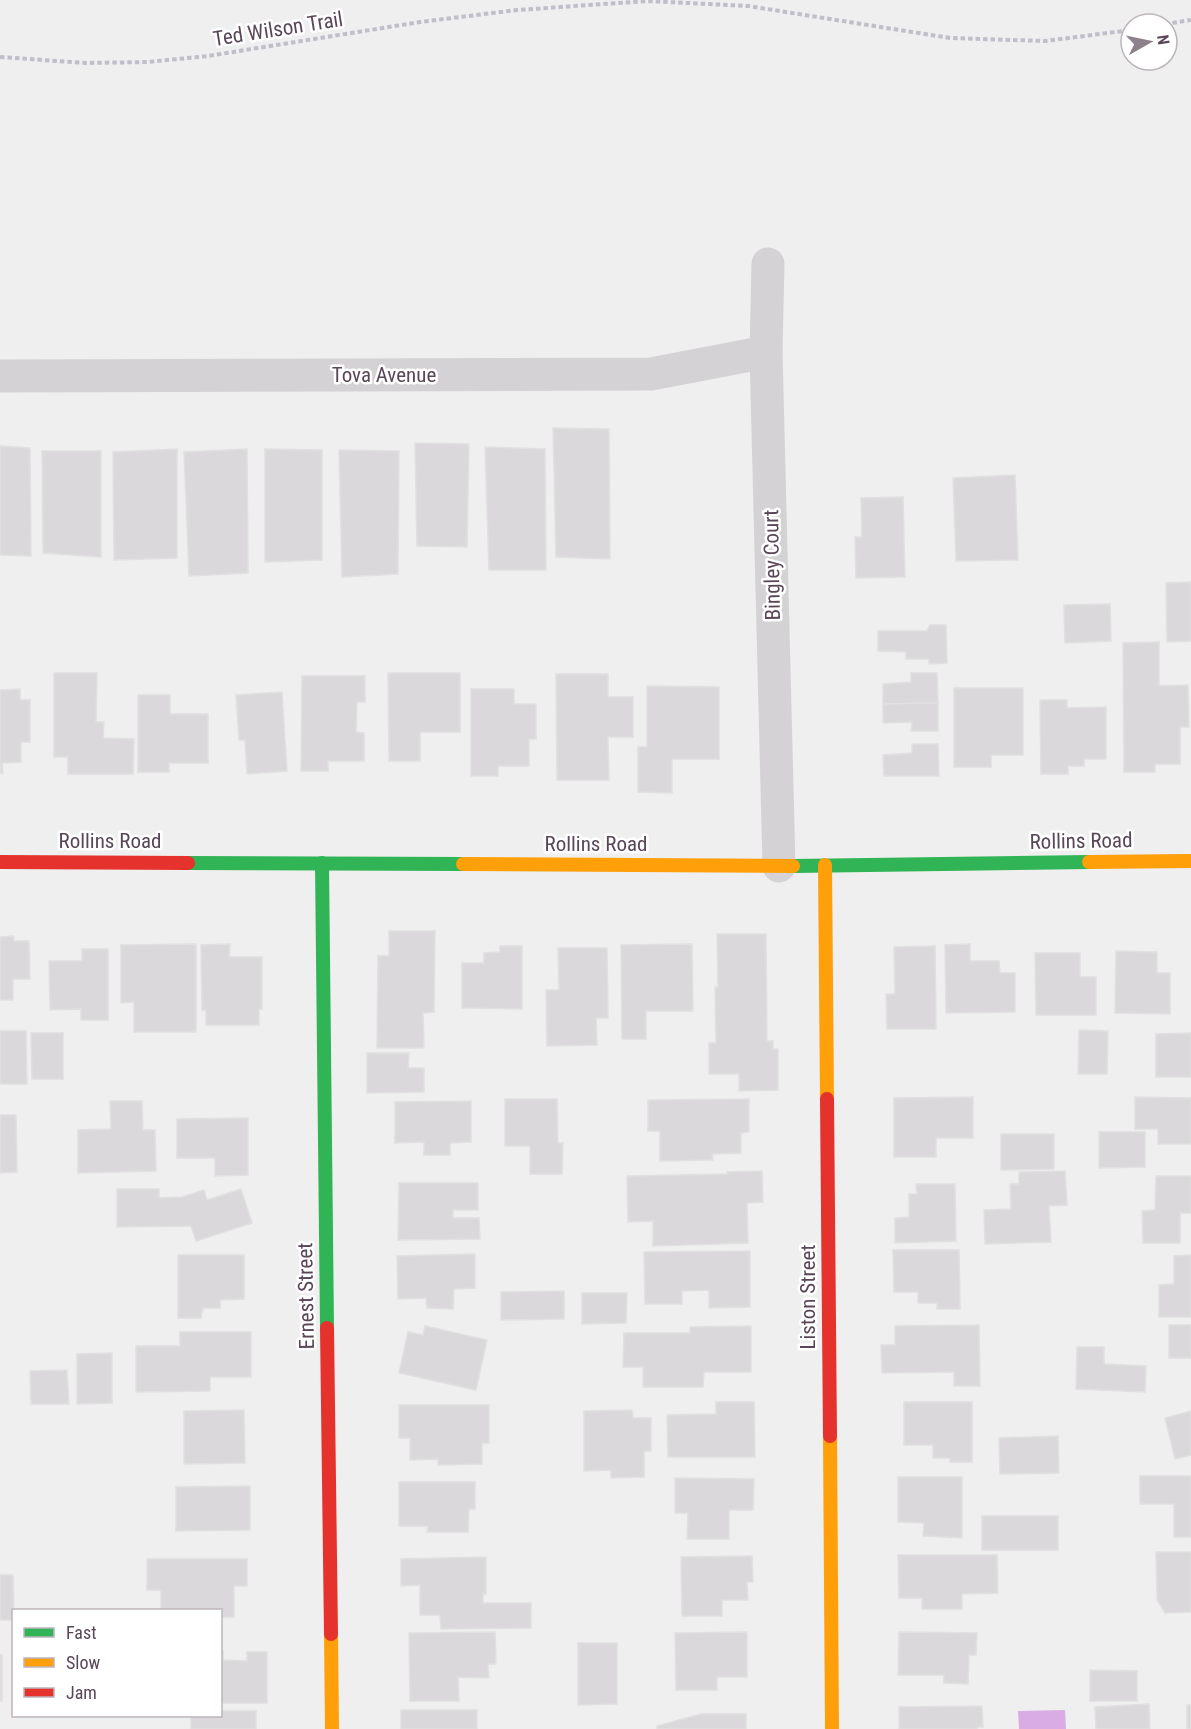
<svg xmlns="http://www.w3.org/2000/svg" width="1191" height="1729" viewBox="0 0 1191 1729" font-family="'Roboto Condensed',sans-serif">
  <rect width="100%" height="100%" fill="#eeefee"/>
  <path fill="#d9ace6" d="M 1065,1710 L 1066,1729 L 1019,1729 L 1018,1711 Z"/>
  <g fill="#dad8da" stroke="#e1e0e1" stroke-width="1.5">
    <path d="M 553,428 L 609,429 L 610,559 L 556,557 Z"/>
    <path d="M 415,443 L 469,444 L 467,547 L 417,546 Z"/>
    <path d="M 0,446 L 30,448 L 31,556 L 0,555 Z"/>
    <path d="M 485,447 L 545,449 L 546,570 L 489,570 Z"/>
    <path d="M 177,449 L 177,558 L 114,560 L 113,452 Z"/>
    <path d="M 247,449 L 248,573 L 189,576 L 184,452 Z"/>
    <path d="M 265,449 L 322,450 L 322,560 L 265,562 Z"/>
    <path d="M 339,450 L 399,451 L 398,574 L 342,577 Z"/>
    <path d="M 42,451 L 101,451 L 101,557 L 43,553 Z"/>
    <path d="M 1015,475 L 1018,560 L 956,561 L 953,478 Z"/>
    <path d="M 903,497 L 905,577 L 856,578 L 855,537 L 862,537 L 861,498 Z"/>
    <path d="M 1191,582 L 1191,641 L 1167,642 L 1166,583 Z"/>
    <path d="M 1110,604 L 1111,641 L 1065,643 L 1064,605 Z"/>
    <path d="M 930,625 L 946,625 L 947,663 L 929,664 L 929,659 L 906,659 L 906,652 L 878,651 L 878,631 L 927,631 Z"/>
    <path d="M 1159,642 L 1159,686 L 1188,685 L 1189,727 L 1180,727 L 1180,764 L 1155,764 L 1155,772 L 1124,772 L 1123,643 Z"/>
    <path d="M 54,673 L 97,673 L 96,722 L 104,722 L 103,738 L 134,739 L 133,774 L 68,774 L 68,757 L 54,757 Z"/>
    <path d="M 388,673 L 460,673 L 460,732 L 420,732 L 420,761 L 389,761 Z"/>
    <path d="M 911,673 L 937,673 L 938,703 L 883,704 L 883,684 L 911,682 Z"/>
    <path d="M 556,674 L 608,674 L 608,697 L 633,697 L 633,737 L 608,737 L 609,780 L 557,780 Z"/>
    <path d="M 302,676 L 365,676 L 365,702 L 357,702 L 356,732 L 364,733 L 364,761 L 328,761 L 328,771 L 301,771 Z"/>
    <path d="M 647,686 L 719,687 L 719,759 L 672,759 L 672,793 L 638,792 L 638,747 L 647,747 Z"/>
    <path d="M 954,688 L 1023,688 L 1023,755 L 991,755 L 991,767 L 954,767 Z"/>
    <path d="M 20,689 L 20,700 L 30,700 L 30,742 L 21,742 L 21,762 L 2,763 L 3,773 L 0,773 L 0,690 Z"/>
    <path d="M 471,689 L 514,689 L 514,704 L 536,704 L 536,739 L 529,739 L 529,766 L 498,766 L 498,776 L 471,776 Z"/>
    <path d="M 282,692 L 287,771 L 247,774 L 245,740 L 239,740 L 236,695 Z"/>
    <path d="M 138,695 L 170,695 L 170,714 L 208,714 L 208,763 L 169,763 L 169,772 L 138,772 Z"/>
    <path d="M 1040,700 L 1067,700 L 1067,708 L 1106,707 L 1106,759 L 1084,759 L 1084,766 L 1068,766 L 1068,774 L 1041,774 Z"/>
    <path d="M 938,703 L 938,731 L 911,731 L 912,722 L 884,723 L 883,722 L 883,704 Z"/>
    <path d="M 912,744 L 938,744 L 939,776 L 884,776 L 883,755 L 912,753 Z"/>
    <path d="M 389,931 L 435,931 L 434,1012 L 423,1013 L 424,1048 L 377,1048 L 378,956 L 389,956 Z"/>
    <path d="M 717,934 L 766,934 L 767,1041 L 773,1041 L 773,1049 L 778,1049 L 778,1090 L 739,1091 L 739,1074 L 709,1074 L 709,1043 L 716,1043 L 715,987 L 718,987 Z"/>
    <path d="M 13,936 L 14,941 L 29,941 L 30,979 L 13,979 L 13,1000 L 0,1000 L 0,937 Z"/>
    <path d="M 196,944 L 196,1032 L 134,1032 L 134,1002 L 121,1003 L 121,945 Z"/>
    <path d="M 230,944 L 229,957 L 262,957 L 262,1009 L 259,1010 L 259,1025 L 206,1025 L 206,1010 L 202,1010 L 201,945 Z"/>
    <path d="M 692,944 L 693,1011 L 646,1011 L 646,1039 L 622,1039 L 621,945 Z"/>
    <path d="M 970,944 L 970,961 L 999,961 L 1000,973 L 1015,973 L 1015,1012 L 946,1013 L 945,945 Z"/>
    <path d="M 500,946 L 522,946 L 522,1009 L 462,1008 L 462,963 L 484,963 L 484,953 L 500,952 Z"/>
    <path d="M 935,946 L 936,1029 L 887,1029 L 886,994 L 895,994 L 894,947 Z"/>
    <path d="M 558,948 L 607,948 L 608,1018 L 596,1018 L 597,1045 L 547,1046 L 546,990 L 559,990 Z"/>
    <path d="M 82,949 L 108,949 L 108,1020 L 81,1020 L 81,1009 L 50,1010 L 49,961 L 82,961 Z"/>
    <path d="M 1116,951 L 1157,952 L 1157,973 L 1170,973 L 1170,1014 L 1115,1013 Z"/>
    <path d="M 1035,953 L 1080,953 L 1080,977 L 1096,977 L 1096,1015 L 1036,1015 Z"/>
    <path d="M 1079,1030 L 1108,1031 L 1107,1074 L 1078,1074 Z"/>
    <path d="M 0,1031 L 26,1031 L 27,1084 L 0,1084 Z"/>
    <path d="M 31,1033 L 63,1033 L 63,1079 L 32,1079 Z"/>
    <path d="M 1191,1033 L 1191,1077 L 1156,1077 L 1156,1034 Z"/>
    <path d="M 367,1053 L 409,1053 L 408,1068 L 424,1068 L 424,1092 L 367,1093 Z"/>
    <path d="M 973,1097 L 973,1138 L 936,1138 L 936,1157 L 894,1157 L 894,1098 Z"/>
    <path d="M 1135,1097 L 1191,1098 L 1191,1144 L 1158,1144 L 1158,1129 L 1135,1129 Z"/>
    <path d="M 505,1099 L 557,1099 L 558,1143 L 563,1143 L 562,1174 L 530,1174 L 530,1146 L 505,1146 Z"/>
    <path d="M 749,1099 L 749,1132 L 741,1133 L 741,1153 L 712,1154 L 713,1160 L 660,1161 L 660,1131 L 648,1131 L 648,1100 Z"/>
    <path d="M 110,1101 L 142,1101 L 143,1130 L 155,1130 L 156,1171 L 78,1173 L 78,1130 L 111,1129 Z"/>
    <path d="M 471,1101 L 471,1142 L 450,1143 L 450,1155 L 424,1155 L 424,1142 L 395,1143 L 395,1102 Z"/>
    <path d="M 0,1115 L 16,1115 L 17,1172 L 0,1173 Z"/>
    <path d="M 248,1118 L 248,1175 L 215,1176 L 215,1158 L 177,1158 L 177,1119 Z"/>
    <path d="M 1099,1132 L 1145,1132 L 1145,1167 L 1099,1168 Z"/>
    <path d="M 1001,1134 L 1054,1134 L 1054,1169 L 1001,1170 Z"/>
    <path d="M 762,1171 L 763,1202 L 747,1203 L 748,1243 L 653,1246 L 653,1221 L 628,1222 L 627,1176 L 728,1174 L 727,1172 Z"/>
    <path d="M 1065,1171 L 1067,1205 L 1049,1206 L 1051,1242 L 985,1244 L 984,1210 L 1011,1209 L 1010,1184 L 1019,1184 L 1019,1172 Z"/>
    <path d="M 1156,1176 L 1191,1176 L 1191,1213 L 1180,1213 L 1180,1243 L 1143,1243 L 1142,1211 L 1155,1210 Z"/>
    <path d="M 399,1183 L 478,1183 L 478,1210 L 453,1210 L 453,1218 L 479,1218 L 480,1239 L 398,1240 Z"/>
    <path d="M 916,1184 L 955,1184 L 956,1241 L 895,1243 L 895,1218 L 909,1217 L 909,1194 L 917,1194 Z"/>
    <path d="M 117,1189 L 159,1189 L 159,1198 L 182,1197 L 204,1190 L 207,1200 L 241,1189 L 252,1223 L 196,1241 L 191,1226 L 117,1227 Z"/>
    <path d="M 893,1250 L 959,1250 L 960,1309 L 937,1309 L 937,1303 L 918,1303 L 918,1292 L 894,1292 Z"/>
    <path d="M 750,1251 L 750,1307 L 709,1308 L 709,1290 L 682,1291 L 682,1304 L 645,1304 L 644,1252 Z"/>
    <path d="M 475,1254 L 475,1288 L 454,1289 L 453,1309 L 427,1308 L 426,1298 L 398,1299 L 397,1256 Z"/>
    <path d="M 178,1255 L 244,1255 L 244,1299 L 220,1300 L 220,1308 L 203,1308 L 201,1318 L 178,1318 Z"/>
    <path d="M 1191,1255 L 1191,1317 L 1159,1317 L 1159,1285 L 1174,1284 L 1174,1256 Z"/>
    <path d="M 564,1291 L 564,1319 L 501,1320 L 501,1292 Z"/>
    <path d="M 582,1293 L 627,1293 L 626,1323 L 582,1324 Z"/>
    <path d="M 979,1325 L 980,1386 L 954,1386 L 954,1372 L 882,1373 L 881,1345 L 895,1345 L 895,1326 Z"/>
    <rect x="1169" y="1325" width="22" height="33"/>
    <path d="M 425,1326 L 487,1340 L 476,1390 L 399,1373 L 408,1332 L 423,1335 Z"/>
    <path d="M 751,1326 L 751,1372 L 704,1372 L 703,1387 L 643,1387 L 643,1367 L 623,1367 L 624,1333 L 690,1333 L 690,1327 Z"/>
    <path d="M 180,1332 L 251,1332 L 251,1377 L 210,1377 L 210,1391 L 136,1392 L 136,1346 L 180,1346 Z"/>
    <path d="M 1077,1347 L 1104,1347 L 1104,1364 L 1146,1366 L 1145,1392 L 1076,1389 Z"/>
    <path d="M 112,1353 L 112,1403 L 77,1404 L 77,1354 Z"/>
    <path d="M 67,1370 L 69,1404 L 31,1404 L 30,1371 Z"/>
    <path d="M 716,1402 L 754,1402 L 755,1457 L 668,1457 L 667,1415 L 716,1414 Z"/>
    <path d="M 904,1402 L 972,1402 L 972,1462 L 950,1462 L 950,1458 L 933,1458 L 933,1445 L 904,1445 Z"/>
    <path d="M 399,1405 L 489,1405 L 489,1443 L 482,1443 L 482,1464 L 438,1465 L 438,1459 L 410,1460 L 410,1438 L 399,1438 Z"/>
    <path d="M 244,1410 L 245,1463 L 184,1464 L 184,1411 Z"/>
    <path d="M 632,1410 L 633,1418 L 651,1418 L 651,1451 L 644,1451 L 644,1477 L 611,1478 L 611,1470 L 584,1471 L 584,1411 Z"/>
    <path d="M 1191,1411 L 1191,1455 L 1175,1459 L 1165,1418 Z"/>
    <path d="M 1058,1436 L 1059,1473 L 1000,1474 L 999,1438 Z"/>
    <path d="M 1140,1476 L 1191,1476 L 1191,1537 L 1174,1537 L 1174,1504 L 1140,1504 Z"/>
    <path d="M 898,1477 L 962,1477 L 962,1538 L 923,1536 L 924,1523 L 898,1522 Z"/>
    <path d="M 675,1478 L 754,1479 L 753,1510 L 729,1510 L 729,1539 L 687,1539 L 688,1513 L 675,1513 Z"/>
    <path d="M 399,1482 L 475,1482 L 475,1509 L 469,1509 L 468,1532 L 427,1532 L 428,1526 L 399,1526 Z"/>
    <path d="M 250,1486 L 250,1530 L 176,1531 L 176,1487 Z"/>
    <rect x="982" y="1516" width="76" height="34"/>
    <path d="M 1156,1552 L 1191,1552 L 1191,1612 L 1165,1613 L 1157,1600 Z"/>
    <path d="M 898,1555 L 997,1555 L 998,1593 L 962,1594 L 962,1609 L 922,1609 L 922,1598 L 899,1598 Z"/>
    <path d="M 752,1556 L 753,1582 L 747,1582 L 748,1600 L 722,1600 L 722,1616 L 682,1616 L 681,1557 Z"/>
    <path d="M 486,1557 L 486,1594 L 483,1594 L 483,1603 L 531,1603 L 531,1628 L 441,1629 L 440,1615 L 420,1615 L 420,1585 L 401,1586 L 401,1559 Z"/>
    <path d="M 147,1559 L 247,1559 L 247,1586 L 234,1586 L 234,1617 L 220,1617 L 220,1610 L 161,1610 L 161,1590 L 147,1590 Z"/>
    <path d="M 0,1575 L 13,1575 L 14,1620 L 0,1620 Z"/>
    <path d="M 495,1632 L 496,1664 L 488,1664 L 489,1678 L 458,1677 L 459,1701 L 410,1701 L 409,1633 Z"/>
    <path d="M 747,1632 L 747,1677 L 717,1677 L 717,1690 L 676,1690 L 675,1633 Z"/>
    <path d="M 899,1632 L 977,1633 L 976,1655 L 969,1655 L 968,1684 L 944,1683 L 944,1675 L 898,1675 Z"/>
    <path d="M 578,1643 L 617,1643 L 617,1704 L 578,1705 Z"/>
    <path d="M 220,1651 L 223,1651 L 223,1660 L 247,1661 L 247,1652 L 267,1652 L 267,1703 L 220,1703 Z"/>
    <rect x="0" y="1655" width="2" height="46"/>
    <path d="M 1090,1670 L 1137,1671 L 1137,1701 L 1090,1701 Z"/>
    <path d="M 1149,1704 L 1150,1729 L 1096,1729 L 1095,1707 Z"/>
    <rect x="1187" y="1705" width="4" height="24"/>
    <path d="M 982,1706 L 983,1727 L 977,1727 L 977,1729 L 899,1729 L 899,1707 Z"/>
    <rect x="401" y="1710" width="76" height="19"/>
    <path d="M 220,1711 L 256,1711 L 256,1729 L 191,1729 L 191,1716 L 220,1716 Z"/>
    <path d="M 701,1714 L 746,1714 L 746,1729 L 657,1729 L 657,1726 Z"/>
  </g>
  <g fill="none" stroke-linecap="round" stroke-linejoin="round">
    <g stroke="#c1bec9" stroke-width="4" stroke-dasharray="4.5 3" stroke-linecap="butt">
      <path d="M 1165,24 L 1191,20"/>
      <path d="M 0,57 L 86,63 L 148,62 L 208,56 L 420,22 L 517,10 L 648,1 L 748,6 L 950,38 L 1045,41 L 1131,30"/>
    </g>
    <g stroke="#d5d2d5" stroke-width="33">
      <path d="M 768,264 L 766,352 L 779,866"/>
      <path d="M 0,376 L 651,374 L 766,352"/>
    </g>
    <g stroke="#30b455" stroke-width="14">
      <path d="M 188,863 L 463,864"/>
      <path d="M 322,863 L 327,1328"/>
      <path d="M 793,866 L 1089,862"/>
    </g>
    <g stroke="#ff9f0a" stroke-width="14">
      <path d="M 1089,862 L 1191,861"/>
      <path d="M 463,864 L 793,866"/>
      <path d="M 825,865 L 827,1099"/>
      <path d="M 830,1436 L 832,1729"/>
      <path d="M 331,1634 L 332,1729"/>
    </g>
    <g stroke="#e5322d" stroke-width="14">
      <path d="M 0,862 L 188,863"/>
      <path d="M 827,1099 L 830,1436"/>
      <path d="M 327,1328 L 331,1634"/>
    </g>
  </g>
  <g text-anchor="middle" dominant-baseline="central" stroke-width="5" stroke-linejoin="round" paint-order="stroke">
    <g font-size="21" fill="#594758" stroke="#fff">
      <text transform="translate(278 29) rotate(-9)">Ted Wilson Trail</text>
      <text x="384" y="375">Tova Avenue</text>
      <text transform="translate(772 565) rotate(-91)">Bingley Court</text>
      <text x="110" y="841">Rollins Road</text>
      <text transform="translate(1081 841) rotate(-1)">Rollins Road</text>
      <text x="596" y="844">Rollins Road</text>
      <text transform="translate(306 1296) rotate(-91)">Ernest Street</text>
      <text transform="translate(808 1297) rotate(-90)">Liston Street</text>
    </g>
  </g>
  <rect x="12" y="1609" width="210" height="108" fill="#ffffff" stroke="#bdb5bc" stroke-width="1.5"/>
  <rect x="24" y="1628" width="30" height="9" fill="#30b455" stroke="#bdb5bc" stroke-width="1.5"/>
  <text x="66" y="1639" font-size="18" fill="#594758">Fast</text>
  <rect x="24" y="1658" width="30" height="9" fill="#ff9f0a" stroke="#bdb5bc" stroke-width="1.5"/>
  <text x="66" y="1669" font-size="18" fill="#594758">Slow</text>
  <rect x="24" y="1688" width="30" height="9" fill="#e5322d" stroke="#bdb5bc" stroke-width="1.5"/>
  <text x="66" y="1699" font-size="18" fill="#594758">Jam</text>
  <g transform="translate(1149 42) rotate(81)"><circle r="28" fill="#ffffff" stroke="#bdb5bc" stroke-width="1.5"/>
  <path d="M0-4.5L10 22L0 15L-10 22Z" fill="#8d828c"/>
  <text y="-9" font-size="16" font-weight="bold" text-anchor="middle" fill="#594758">N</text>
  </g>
</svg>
